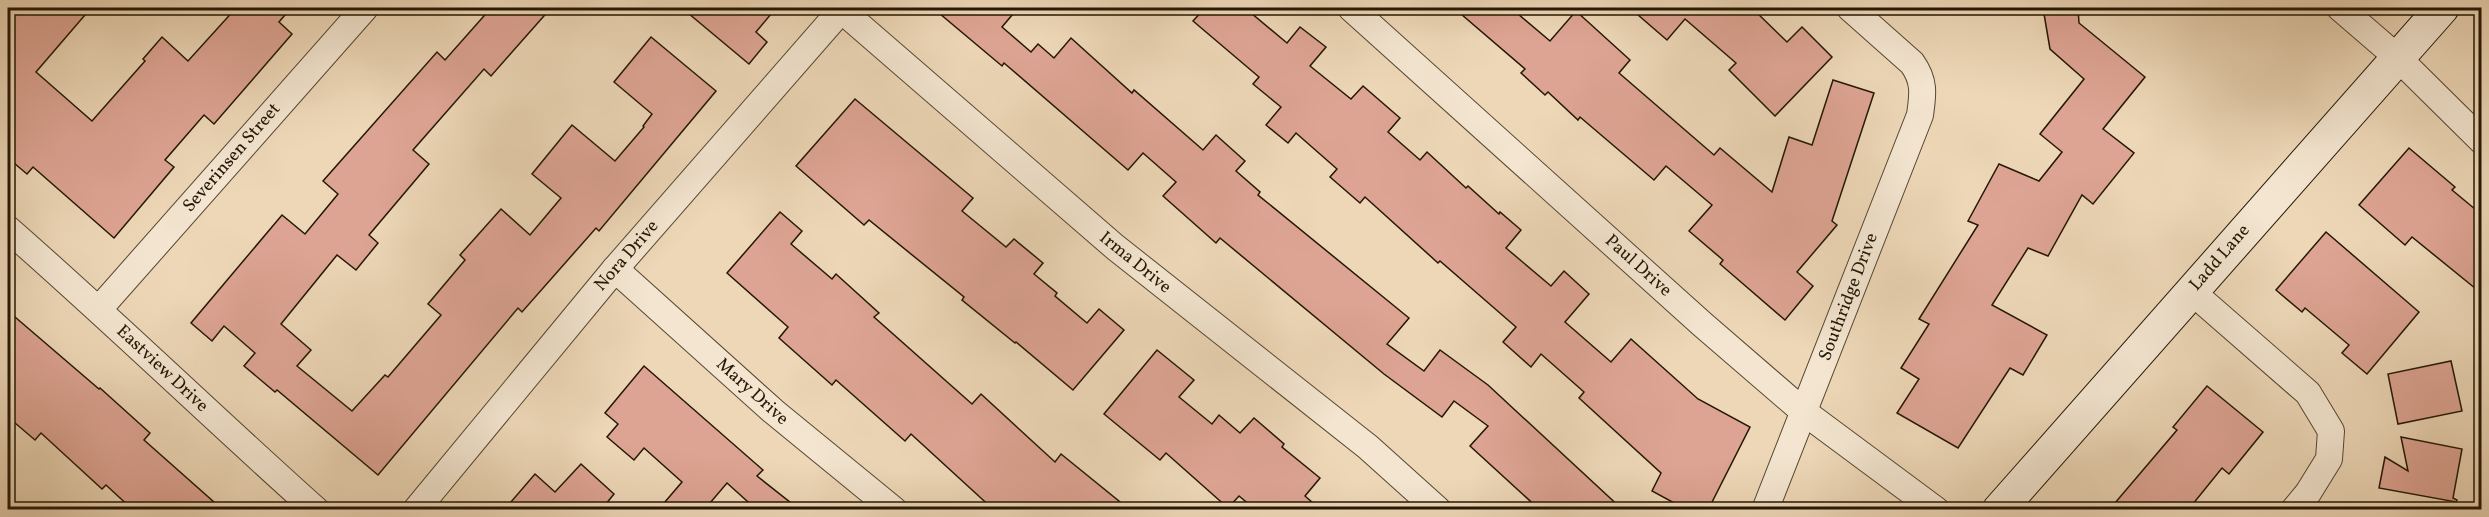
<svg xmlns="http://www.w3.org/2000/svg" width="2489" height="517" viewBox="0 0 2489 517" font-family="Vollkorn,serif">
  <rect width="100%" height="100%" fill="#edd7b7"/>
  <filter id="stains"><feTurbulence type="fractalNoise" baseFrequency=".00333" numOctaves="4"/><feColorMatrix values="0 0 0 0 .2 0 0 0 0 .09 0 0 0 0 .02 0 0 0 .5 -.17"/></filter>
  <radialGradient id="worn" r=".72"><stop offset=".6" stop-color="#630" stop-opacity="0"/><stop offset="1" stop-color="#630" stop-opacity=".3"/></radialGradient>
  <g fill="#dda493" stroke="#241705" stroke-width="1.5">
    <path d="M 8,8 L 91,8 L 36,72 L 92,121 L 145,61 L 143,59 L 162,37 L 188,61 L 236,8 L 291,8 L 279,22 L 292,34 L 214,124 L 204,115 L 165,160 L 174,167 L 114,238 L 33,167 L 27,174 L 8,158 Z"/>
    <path d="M 491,8 L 551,8 L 491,76 L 484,69 L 413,150 L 429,164 L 369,235 L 378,243 L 356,270 L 337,255 L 281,324 L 311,350 L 297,366 L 352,411 L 385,375 L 388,377 L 441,315 L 428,304 L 465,260 L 460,255 L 501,209 L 530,235 L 561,198 L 532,174 L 572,125 L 615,161 L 644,127 L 643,126 L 652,114 L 614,82 L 651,37 L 716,91 L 599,231 L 596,228 L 522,312 L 518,308 L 378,475 L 277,390 L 275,392 L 244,366 L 255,353 L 224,326 L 212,341 L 191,323 L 282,215 L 305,234 L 338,194 L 323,181 L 437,52 L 445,60 Z"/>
    <path d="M 682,8 L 776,8 L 756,32 L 767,42 L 749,64 Z"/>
    <path d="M 933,8 L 1018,8 L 1002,27 L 1031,52 L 1038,44 L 1054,58 L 1071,38 L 1132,93 L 1134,90 L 1203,150 L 1216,135 L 1245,161 L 1236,171 L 1260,192 L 1258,195 L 1409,318 L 1387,344 L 1424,371 L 1440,350 L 1488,385 L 1623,510 L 1540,510 L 1470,446 L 1488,426 L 1454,401 L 1442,417 L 1384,374 L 1220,238 L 1216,243 L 1163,196 L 1176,182 L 1143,153 L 1128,170 L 1004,63 L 1002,66 Z"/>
    <path d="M 1205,8 L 1245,8 L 1287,43 L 1300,27 L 1326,47 L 1310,66 L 1351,99 L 1363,86 L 1400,118 L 1388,132 L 1420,160 L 1427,152 L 1466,188 L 1468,186 L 1499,214 L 1500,212 L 1521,230 L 1506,248 L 1551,286 L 1564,271 L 1589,294 L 1565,322 L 1611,362 L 1631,339 L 1698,399 L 1750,427 L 1708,510 L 1687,510 L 1652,491 L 1661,473 L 1579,398 L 1584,392 L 1541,354 L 1531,367 L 1503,342 L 1516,327 L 1440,261 L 1438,263 L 1365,197 L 1360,203 L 1330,177 L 1337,169 L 1296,133 L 1288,143 L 1266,125 L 1281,107 L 1253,84 L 1259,77 L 1193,21 Z"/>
    <path d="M 1454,8 L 1511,8 L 1550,41 L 1576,11 L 1630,60 L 1619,73 L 1714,155 L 1720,148 L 1772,192 L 1789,137 L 1812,145 L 1833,80 L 1874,93 L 1832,221 L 1837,225 L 1797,272 L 1813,286 L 1785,320 L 1720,264 L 1723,260 L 1689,231 L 1712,205 L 1666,166 L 1654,180 L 1580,117 L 1578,120 L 1548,92 L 1545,95 L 1521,73 L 1525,69 Z"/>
    <path d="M 1630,8 L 1752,8 L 1787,42 L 1802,27 L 1832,57 L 1775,116 L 1729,70 L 1736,63 L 1685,19 L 1667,40 Z"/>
    <path d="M 2043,8 L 2078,8 L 2079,23 L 2145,77 L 2103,129 L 2134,153 L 2093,204 L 2082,195 L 2048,256 L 2028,248 L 1992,305 L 2047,335 L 2023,375 L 2010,368 L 1958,448 L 1897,413 L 1919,379 L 1901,368 L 1929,324 L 1919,319 L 1978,225 L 1968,221 L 1999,164 L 2039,181 L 2062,152 L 2040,134 L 2084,79 L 2050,49 Z"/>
    <path d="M 855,99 L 973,198 L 962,211 L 1006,247 L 1014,239 L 1043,263 L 1034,274 L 1057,293 L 1055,296 L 1087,323 L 1099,309 L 1124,330 L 1073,390 L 1016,342 L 1015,343 L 962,300 L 964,297 L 869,220 L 864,225 L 796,166 Z"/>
    <path d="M 2409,148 L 2455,187 L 2452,190 L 2481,214 L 2481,293 L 2412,237 L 2405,245 L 2359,205 Z"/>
    <path d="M 780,212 L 802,231 L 791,244 L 832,279 L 836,274 L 879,313 L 874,317 L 972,404 L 981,394 L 1055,462 L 1061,454 L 1130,510 L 994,510 L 911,434 L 905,441 L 836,380 L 832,385 L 779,338 L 788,327 L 727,273 Z"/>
    <path d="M 2326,232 L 2419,312 L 2367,374 L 2342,353 L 2349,345 L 2305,308 L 2302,312 L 2276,290 Z"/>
    <path d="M 8,311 L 99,389 L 100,388 L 150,433 L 144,440 L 223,510 L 133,510 L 106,485 L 102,489 L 41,433 L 35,440 L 8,417 Z"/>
    <path d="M 1157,350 L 1194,380 L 1179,397 L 1212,424 L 1219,415 L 1240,433 L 1254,418 L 1284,444 L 1282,447 L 1320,478 L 1305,496 L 1321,510 L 1256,510 L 1239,496 L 1228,508 L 1166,453 L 1160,460 L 1104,414 Z"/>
    <path d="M 2451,361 L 2462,411 L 2398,424 L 2388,374 Z"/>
    <path d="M 644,366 L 763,470 L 757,476 L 800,510 L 757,510 L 727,483 L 704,510 L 658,510 L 682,482 L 644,448 L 634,460 L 607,437 L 618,424 L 605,413 Z"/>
    <path d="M 2207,386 L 2263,432 L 2229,474 L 2222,468 L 2188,510 L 2109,510 L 2177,430 L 2173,427 Z"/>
    <path d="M 2401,437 L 2462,449 L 2453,498 L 2457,500 L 2456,502 L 2379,488 L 2385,457 L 2408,471 Z"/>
    <path d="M 581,464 L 614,494 L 601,510 L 504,510 L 535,474 L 555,492 Z"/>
  </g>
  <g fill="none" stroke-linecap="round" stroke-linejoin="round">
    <g stroke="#564732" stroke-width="28">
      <g id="street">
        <path d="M 839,8 L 1115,247 L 1368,447 L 1438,510"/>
        <path d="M 1351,8 L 1702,324 L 1804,412 L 1936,510"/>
        <path d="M 2340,8 L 2398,58 L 2482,141"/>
        <path d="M 8,229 C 112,320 212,417 316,510"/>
        <path d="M 615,269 L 773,411 L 894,510"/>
        <path d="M 2191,291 L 2308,393 L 2331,431 L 2329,459 L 2308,493 L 2294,510"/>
        <path d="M 99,309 L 365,8"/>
        <path d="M 416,510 L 615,269 L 843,8"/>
        <path d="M 1765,510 L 1920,115 C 1923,94 1925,81 1912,63 L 1850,8"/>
      </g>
    </g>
    <g stroke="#241705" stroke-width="35">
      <path id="secondary" d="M 1999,510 L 2442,8"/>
    </g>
    <use href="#street" stroke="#f3e5d0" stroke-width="26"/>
    <use href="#secondary" stroke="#f3e5d0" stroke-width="33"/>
  </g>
  <g text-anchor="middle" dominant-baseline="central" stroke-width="6" stroke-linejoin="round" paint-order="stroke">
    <g font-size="18" fill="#241705" stroke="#f3e5d0">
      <text transform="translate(232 158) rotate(-49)">Severinsen Street</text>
      <text transform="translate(627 256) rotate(-49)">Nora Drive</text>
      <text transform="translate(2220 258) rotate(-49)">Ladd Lane</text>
      <text transform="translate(1135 263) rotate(39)">Irma Drive</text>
      <text transform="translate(1638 266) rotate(42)">Paul Drive</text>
      <text transform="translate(1849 297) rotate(-69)">Southridge Drive</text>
      <text transform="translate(162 369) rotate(43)">Eastview Drive</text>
      <text transform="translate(752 392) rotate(42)">Mary Drive</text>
    </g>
  </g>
  <rect width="2489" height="517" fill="none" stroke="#edd7b7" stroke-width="30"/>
  <rect x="9" y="9" width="2471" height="499" fill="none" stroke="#241705" stroke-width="3"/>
  <rect x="15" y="15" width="2459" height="487" fill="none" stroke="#241705" stroke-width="1.5"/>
  <rect width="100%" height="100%" filter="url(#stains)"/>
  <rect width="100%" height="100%" fill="url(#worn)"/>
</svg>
